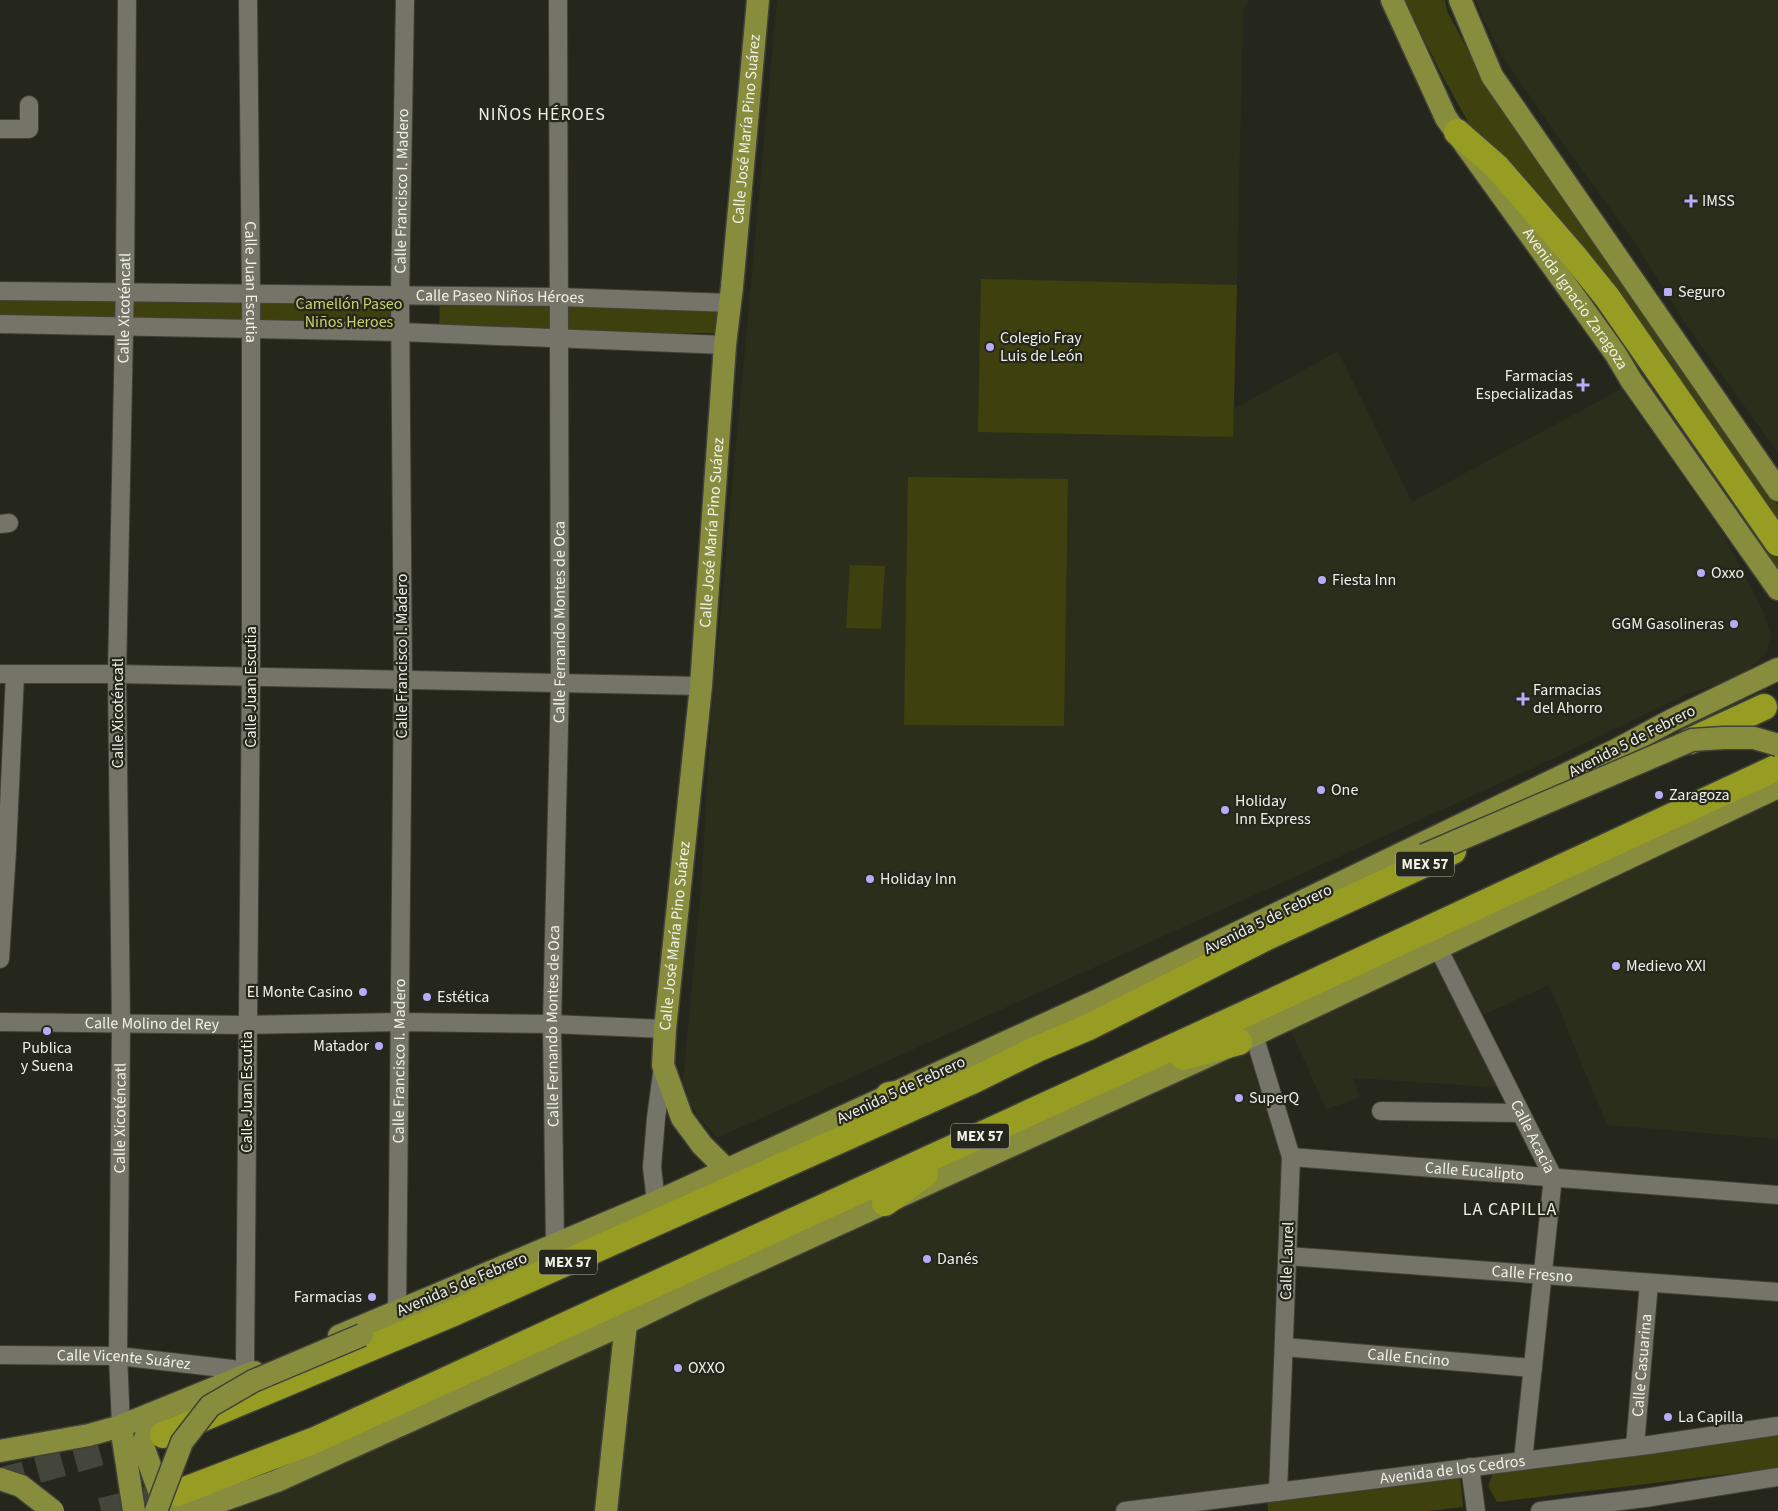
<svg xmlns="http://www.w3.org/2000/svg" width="1778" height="1511" viewBox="0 0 1778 1511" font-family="'Source Sans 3',sans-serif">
  <rect width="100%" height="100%" fill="#26271c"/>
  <g fill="#2c2e1c">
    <path d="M 777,0 L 1249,0 L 1243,11 L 1234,409 L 1338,351 L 1412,502 L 1621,389 L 1723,534 L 1763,611 L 1771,635 L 1766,653 L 1742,676 L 1685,695 L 1531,769 L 1301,874 L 717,1138 L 698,1116 L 690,1103 L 683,1082 L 701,889 L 711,719 Z"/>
    <path d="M 1476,0 L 1778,0 L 1778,453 L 1687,326 L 1634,241 L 1549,124 L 1502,56 L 1481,14 Z"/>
    <path d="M 1778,787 L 1778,1139 L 1607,1125 L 1549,985 L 1474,1019 L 1508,1088 L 1353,1078 L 1360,1098 L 1326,1109 L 1286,1020 Z"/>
    <path d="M 1254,1035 L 1291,1157 L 1278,1492 L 1125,1511 L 232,1511 L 277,1481 Z"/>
  </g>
  <g fill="#3e410d">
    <path d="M 1404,0 L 1445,0 L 1447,11 L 1494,100 L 1744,460 L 1778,505 L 1778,569 L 1707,464 L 1482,147 L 1442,75 Z"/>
    <path d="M 981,279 L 1237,285 L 1233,437 L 978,432 Z"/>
    <path d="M 0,291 L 400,296 L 400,332 L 0,324 Z"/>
    <path d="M 440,296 L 720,299 L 717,333 L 439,333 Z"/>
    <path d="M 908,477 L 1068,479 L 1064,726 L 904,725 Z"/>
    <path d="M 850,565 L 885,566 L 881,629 L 846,628 Z"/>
    <path d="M 1778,1435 L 1778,1468 L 1497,1502 L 1488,1486 L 1493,1473 Z"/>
    <path d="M 1460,1476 L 1463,1507 L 1427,1511 L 1268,1511 L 1267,1499 Z"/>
  </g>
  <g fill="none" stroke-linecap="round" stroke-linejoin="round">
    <g stroke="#44453b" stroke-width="26" stroke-dasharray="26 13" stroke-linecap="butt">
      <path d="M 0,1481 L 148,1439"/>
      <path d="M 101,1511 L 177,1493"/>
    </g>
    <g stroke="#404138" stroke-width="20">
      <g id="minor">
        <path id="s1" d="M 248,0 L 251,294 L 251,676 L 245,1363 L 249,1374"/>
        <path d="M 0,129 L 29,129 L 29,105"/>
        <path id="s2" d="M 0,291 L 559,297 L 731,303"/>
        <path d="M 0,324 L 400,332 L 725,345"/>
        <path d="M 0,524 L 9,523"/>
        <path d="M 0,674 L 117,674 L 701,686"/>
        <path id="s3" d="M 1438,948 L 1553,1177 L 1523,1460"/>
        <path d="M 0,959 L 7,851 L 15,674"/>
        <path id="s4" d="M 0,1022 L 247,1025 L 400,1022 L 552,1024 L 665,1029"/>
        <path d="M 1254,1035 L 1291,1157 L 1278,1492"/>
        <path d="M 1381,1111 L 1519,1113"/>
        <path id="s5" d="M 1291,1157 L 1778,1195"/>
        <path d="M 656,1202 L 652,1167 L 656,1118 L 663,1066"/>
        <path id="s6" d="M 555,1244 L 552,1024 L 560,683 L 558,0"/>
        <path id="s7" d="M 1287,1256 L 1778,1292"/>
        <path id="s8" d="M 397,1312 L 403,679 L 400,296 L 405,0"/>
        <path id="s9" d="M 1284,1347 L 1533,1368"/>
        <path id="s10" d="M 0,1355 L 118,1356 L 232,1369 L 245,1376"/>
        <path id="s11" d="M 121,1426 L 118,1356 L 121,1025 L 117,674 L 125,282 L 127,0"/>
        <path id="s12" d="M 1635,1446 L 1649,1283"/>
        <path d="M 1470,1467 L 1476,1511"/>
        <path id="s13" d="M 1125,1511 L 1649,1445 L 1778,1426"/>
        <path d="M 1540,1511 L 1645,1498 L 1778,1477"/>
      </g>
    </g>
    <g stroke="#404138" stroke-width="25">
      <g id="major">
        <path id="s14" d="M 1392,0 L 1446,118 L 1615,353 L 1631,380 L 1778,589"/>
        <path d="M 1460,0 L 1492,76 L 1778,490"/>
        <path id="s15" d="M 727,1170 L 702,1145 L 682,1118 L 663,1065 L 665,1029 L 701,686 L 725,345 L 732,287 L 758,0"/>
        <path d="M 339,1336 L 656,1202 L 1098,1000 L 1616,750 L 1672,720 L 1778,669"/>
        <path d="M 160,1411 L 148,1428 L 143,1446 L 159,1491 L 174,1503"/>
        <path d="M 121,1426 L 134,1511"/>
        <path d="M 0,1451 L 89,1435 L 121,1426 L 254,1372"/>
        <path d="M 193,1511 L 277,1481 L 626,1323 L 692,1291 L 1254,1035 L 1778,787"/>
        <path d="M 606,1511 L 626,1323"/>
      </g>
    </g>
    <g stroke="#404138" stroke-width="29">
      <g id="highway">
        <path d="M 1457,132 L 1497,167 L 1574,256 L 1607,297"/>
        <path d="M 1690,741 L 1764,707"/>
        <path d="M 1183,1057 L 1239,1042"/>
        <path d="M 889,1095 L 935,1088"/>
        <path d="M 885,1203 L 925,1174"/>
        <path d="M 163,1435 L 456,1312 L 970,1082 L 1037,1049 L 1089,1027 L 1267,937 L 1453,851"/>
        <path d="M 177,1493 L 315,1440 L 1245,1014 L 1778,767"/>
      </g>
    </g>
    <use href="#minor" stroke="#747568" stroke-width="18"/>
    <use href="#major" stroke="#888d3e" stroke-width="22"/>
    <use href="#highway" stroke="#969d22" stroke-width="26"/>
    <g stroke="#404138" stroke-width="25" stroke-linecap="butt">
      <g id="major-bridge">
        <path d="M 1424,855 L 1692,740 L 1723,738 L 1754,738 L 1778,745"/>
        <path d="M 0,1479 L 21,1486 L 53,1511"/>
        <path d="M 156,1511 L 182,1442 L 210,1406 L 253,1381 L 362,1335"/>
      </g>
    </g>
    <g stroke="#404138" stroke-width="29" stroke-linecap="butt">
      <path id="highway-bridge" d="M 1607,297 L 1778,543"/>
    </g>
    <use href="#major-bridge" stroke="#888d3e" stroke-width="22"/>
    <use href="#highway-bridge" stroke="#969d22" stroke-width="26"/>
  </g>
  <g fill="#b8abf7" stroke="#26271c" stroke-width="2">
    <path d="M1688.5 193.5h5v5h5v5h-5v5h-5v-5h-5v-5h5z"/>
    <rect x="1663" y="287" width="10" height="10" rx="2.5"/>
    <circle cx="990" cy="347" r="5"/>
    <path d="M1580.5 377.5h5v5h5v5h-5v5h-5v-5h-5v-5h5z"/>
    <circle cx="1701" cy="573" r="5"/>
    <circle cx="1322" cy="580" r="5"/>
    <circle cx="1734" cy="624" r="5"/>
    <path d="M1520.5 691.5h5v5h5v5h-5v5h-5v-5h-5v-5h5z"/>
    <circle cx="1321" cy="790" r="5"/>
    <circle cx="1659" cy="795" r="5"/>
    <circle cx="1225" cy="810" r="5"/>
    <circle cx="870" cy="879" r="5"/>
    <circle cx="1616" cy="966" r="5"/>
    <circle cx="363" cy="992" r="5"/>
    <circle cx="427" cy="997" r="5"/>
    <circle cx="47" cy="1031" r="5"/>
    <circle cx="379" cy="1046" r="5"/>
    <circle cx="1239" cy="1098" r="5"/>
    <circle cx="927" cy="1259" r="5"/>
    <circle cx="372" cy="1297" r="5"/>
    <circle cx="678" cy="1368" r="5"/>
    <circle cx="1668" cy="1417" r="5"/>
  </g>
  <g text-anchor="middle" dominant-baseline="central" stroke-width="4.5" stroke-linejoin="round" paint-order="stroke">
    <g fill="#26271c" stroke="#b3b4ab" stroke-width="1">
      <rect x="1396" y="851.5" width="58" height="25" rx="4"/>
      <rect x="951" y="1123.5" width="58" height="25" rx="4"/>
      <rect x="539" y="1249.5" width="58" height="25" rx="4"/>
    </g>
    <g font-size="15" font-weight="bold" fill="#eff0e8">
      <text x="1425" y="864">MEX 57</text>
      <text x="980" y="1136">MEX 57</text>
      <text x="568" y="1262">MEX 57</text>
    </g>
    <g font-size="16" fill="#eff0e8" stroke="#26271c">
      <text stroke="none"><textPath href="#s15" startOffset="1065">Calle José María Pino Suárez</textPath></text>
      <text stroke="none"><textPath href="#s8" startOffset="1121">Calle Francisco I. Madero</textPath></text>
      <text stroke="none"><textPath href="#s1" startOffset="282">Calle Juan Escutia</textPath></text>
      <text stroke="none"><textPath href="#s2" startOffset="500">Calle Paseo Niños Héroes</textPath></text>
      <text stroke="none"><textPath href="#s14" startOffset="352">Avenida Ignacio Zaragoza</textPath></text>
      <text stroke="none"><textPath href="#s11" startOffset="1118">Calle Xicoténcatl</textPath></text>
      <text stroke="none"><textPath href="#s15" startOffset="660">Calle José María Pino Suárez</textPath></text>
      <text stroke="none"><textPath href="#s6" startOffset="622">Calle Fernando Montes de Oca</textPath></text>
      <text transform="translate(402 656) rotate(-90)">Calle Francisco I. Madero</text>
      <text transform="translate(251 687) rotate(-90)">Calle Juan Escutia</text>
      <text transform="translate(118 713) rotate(-90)">Calle Xicoténcatl</text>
      <text transform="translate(1632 741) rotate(-27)">Avenida 5 de Febrero</text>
      <text transform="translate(1268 919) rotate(-26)">Avenida 5 de Febrero</text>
      <text stroke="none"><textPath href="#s15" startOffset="255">Calle José María Pino Suárez</textPath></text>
      <text stroke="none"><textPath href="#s4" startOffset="152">Calle Molino del Rey</textPath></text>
      <text stroke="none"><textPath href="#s6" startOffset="218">Calle Fernando Montes de Oca</textPath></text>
      <text stroke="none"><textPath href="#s8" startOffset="251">Calle Francisco I. Madero</textPath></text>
      <text transform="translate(901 1090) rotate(-25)">Avenida 5 de Febrero</text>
      <text transform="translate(247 1092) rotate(-90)">Calle Juan Escutia</text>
      <text stroke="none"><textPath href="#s11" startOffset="308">Calle Xicoténcatl</textPath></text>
      <text stroke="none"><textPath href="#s3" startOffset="211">Calle Acacia</textPath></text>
      <text stroke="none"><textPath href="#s5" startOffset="184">Calle Eucalipto</textPath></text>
      <text transform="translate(1287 1261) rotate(-88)">Calle Laurel</text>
      <text stroke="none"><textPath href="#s7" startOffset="246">Calle Fresno</textPath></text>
      <text transform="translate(462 1284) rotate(-23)">Avenida 5 de Febrero</text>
      <text stroke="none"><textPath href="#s9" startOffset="125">Calle Encino</textPath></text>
      <text stroke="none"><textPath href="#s10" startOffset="124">Calle Vicente Suárez</textPath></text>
      <text stroke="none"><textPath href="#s12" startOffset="81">Calle Casuarina</textPath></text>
      <text stroke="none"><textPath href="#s13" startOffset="330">Avenida de los Cedros</textPath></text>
    </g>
    <g font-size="16" fill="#eff0e8" stroke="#26271c" text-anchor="start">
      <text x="1702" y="201">IMSS</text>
      <text x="1678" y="292">Seguro</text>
      <text x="1000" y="338">Colegio Fray<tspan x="1000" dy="18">Luis de León</tspan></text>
      <text x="1573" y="376" text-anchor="end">Farmacias<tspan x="1573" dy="18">Especializadas</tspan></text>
      <text x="1711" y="573">Oxxo</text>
      <text x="1332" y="580">Fiesta Inn</text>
      <text x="1724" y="624" text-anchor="end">GGM Gasolineras</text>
      <text x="1533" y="690">Farmacias<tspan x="1533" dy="18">del Ahorro</tspan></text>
      <text x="1331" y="790">One</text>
      <text x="1669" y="795">Zaragoza</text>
      <text x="1235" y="801">Holiday<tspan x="1235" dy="18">Inn Express</tspan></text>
      <text x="880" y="879">Holiday Inn</text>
      <text x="1626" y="966">Medievo XXI</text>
      <text x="353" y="992" text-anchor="end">El Monte Casino</text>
      <text x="437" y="997">Estética</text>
      <text x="369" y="1046" text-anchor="end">Matador</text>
      <text x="47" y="1048" text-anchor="middle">Publica<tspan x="47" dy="18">y Suena</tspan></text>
      <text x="1249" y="1098">SuperQ</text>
      <text x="937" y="1259">Danés</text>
      <text x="362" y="1297" text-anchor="end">Farmacias</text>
      <text x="688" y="1368">OXXO</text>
      <text x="1678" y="1417">La Capilla</text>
    </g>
    <g font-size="16" fill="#c9d170" stroke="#26271c">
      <text x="349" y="304">Camellón Paseo<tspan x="349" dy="18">Niños Heroes</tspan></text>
    </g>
    <g font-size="18" letter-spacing="1" fill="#eff0e8" stroke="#26271c">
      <text x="542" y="114">NIÑOS HÉROES</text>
      <text x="1510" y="1209">LA CAPILLA</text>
    </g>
  </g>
</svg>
